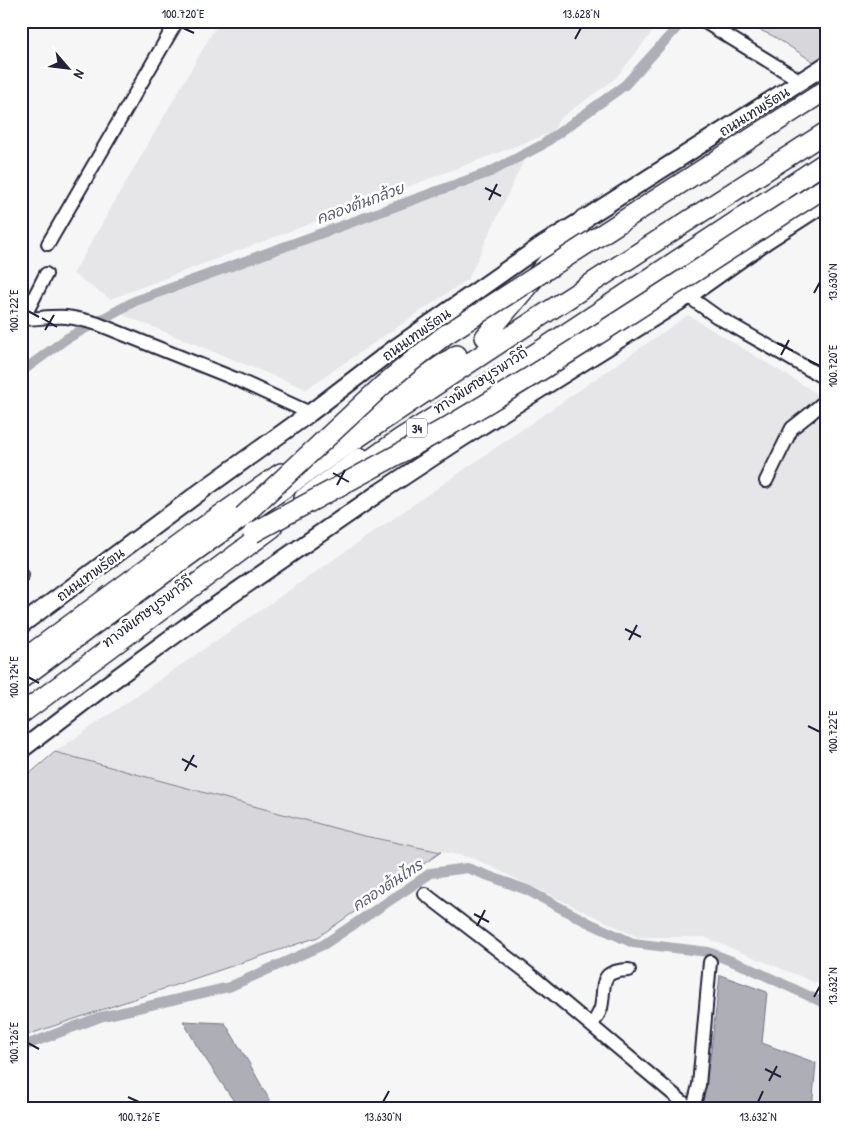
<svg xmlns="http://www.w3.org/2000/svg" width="847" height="1130" viewBox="0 0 847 1130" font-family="'Patrick Hand','Playpen Sans Thai',sans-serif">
  <rect width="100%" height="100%" fill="#f6f6f7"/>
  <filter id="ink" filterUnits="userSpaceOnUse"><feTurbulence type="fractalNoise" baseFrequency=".02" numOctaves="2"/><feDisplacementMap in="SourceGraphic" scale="10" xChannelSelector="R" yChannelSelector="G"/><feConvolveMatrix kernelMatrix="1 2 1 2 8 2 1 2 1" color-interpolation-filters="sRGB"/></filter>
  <g filter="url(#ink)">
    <g fill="#e6e6e9">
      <path d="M 219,21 L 661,21 L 615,79 L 559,119 L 553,132 L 110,299 L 73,274 Z"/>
      <path d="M 519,159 L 523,162 L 468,279 L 306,389 L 123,315 L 121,307 Z"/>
      <path d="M 688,315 L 826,399 L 826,987 L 704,937 L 638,937 L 473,858 L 360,835 L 55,752 Z"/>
    </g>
    <g fill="#d7d7db" stroke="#7c7c8b">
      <path d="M 740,21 L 826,21 L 826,53 L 814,62 L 773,36 Z"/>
      <path d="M 55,752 L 360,835 L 441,852 L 318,937 L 21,1037 L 21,781 Z"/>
    </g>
    <g fill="#aeaeb7" stroke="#767685">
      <path d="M 720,975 L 767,992 L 762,1043 L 816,1063 L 812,1109 L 701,1109 L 711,1051 Z"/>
      <path d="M 183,1021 L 225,1023 L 249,1063 L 270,1101 L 260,1109 L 239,1109 L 197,1046 Z"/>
    </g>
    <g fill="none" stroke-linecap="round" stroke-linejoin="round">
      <g stroke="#aeaeb7" stroke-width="10">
        <path d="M 21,372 L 66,339 L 135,301 L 490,172 L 542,145 L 625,85 L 683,21"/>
        <path d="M 21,1047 L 100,1017 L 229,987 L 323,945 L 431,873 L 467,868 L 527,890 L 587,922 L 633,943 L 708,952 L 747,967 L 826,1004"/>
      </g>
      <g stroke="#22223b" stroke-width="16">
        <g id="minor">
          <path d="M 703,21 L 801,81"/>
          <path d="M 48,244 L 177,21"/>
          <path d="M 688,296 L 716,316 L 826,379"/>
          <path d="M 21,319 C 36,319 51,316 66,317 C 77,318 88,321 98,324 L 238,380 L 310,413"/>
          <path d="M 23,319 L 46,274"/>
          <path d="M 766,481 L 792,428 L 811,413 L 826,400"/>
          <path d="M 21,574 L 22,575"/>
          <path d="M 425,894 L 537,980 L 691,1109"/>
          <path d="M 592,1025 C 595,1020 599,1014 601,1008 C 606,984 597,971 629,970"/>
          <path d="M 693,1109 L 699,1085 L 710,962"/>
        </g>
      </g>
      <g stroke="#22223b" stroke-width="20">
        <g id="major">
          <path d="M 21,625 L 200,492 L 310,413 L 391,351 L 542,245 L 584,219 L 826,65"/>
          <path d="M 21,750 L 97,692 L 198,618 L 380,492 L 459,440 L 688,296 L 767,240 L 826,202"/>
        </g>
      </g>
      <g stroke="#22223b" stroke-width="22">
        <g id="highway">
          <path d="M 485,337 L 584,219"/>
          <path d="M 343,430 L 457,355"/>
          <path d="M 354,471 L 401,438 L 544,348 L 826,162"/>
          <path d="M 304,498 L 361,458"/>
          <path d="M 21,661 L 196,532 L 281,473"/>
          <path d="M 21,679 C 133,595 247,512 363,434 C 515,331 671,232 826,132"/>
          <path d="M 21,714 L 272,528"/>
        </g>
      </g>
      <use href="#minor" stroke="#fff" stroke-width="12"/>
      <use href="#major" stroke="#fff" stroke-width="16"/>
      <use href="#highway" stroke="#fff" stroke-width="19"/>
      <g stroke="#22223b" stroke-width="22" stroke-linecap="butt">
        <g id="highway-bridge">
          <path d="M 243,516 L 383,385 L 407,365 L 445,335 L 826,90"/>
          <path d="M 253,533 C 318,497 384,463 449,426 C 577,351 701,267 826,187"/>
        </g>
      </g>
      <use href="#highway-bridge" stroke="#fff" stroke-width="19"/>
    </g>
  </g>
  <path fill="none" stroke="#22223b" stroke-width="2" d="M 183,28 L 194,33M 575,39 L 581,28M 485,188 L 501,196M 489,200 L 497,184M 814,293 L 820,282M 28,311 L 39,317M 42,318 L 57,327M 45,330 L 54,315M 777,343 L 793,351M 781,355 L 789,340M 808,360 L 820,366M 333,473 L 349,482M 337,485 L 345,470M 625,629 L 641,637M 629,640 L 637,625M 28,677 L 39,683M 808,726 L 820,732M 182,759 L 197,767M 185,771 L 194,755M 474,914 L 489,922M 477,926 L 485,910M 814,997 L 820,986M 28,1043 L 39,1049M 765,1069 L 781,1077M 769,1081 L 777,1066M 128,1097 L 139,1102M 383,1102 L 389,1091M 758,1102 L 763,1091"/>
  <g text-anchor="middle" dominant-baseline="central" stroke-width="5" stroke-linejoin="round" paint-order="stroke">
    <rect fill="#fff" stroke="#646476" stroke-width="1" x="407" y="418.5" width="20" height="19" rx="4"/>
    <g font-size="12" font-weight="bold" fill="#22223b">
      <text x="417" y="428">34</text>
    </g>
    <g font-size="14" fill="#22223b" stroke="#fff">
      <text transform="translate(754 111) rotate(-32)">ถนนเทพรัตน</text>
      <text transform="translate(416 334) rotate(-35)">ถนนเทพรัตน</text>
      <text transform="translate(480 380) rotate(-33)">ทางพิเศษบูรพาวิถี</text>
      <text transform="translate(90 574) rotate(-36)">ถนนเทพรัตน</text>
      <text transform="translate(147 611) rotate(-37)">ทางพิเศษบูรพาวิถี</text>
    </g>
    <g font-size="15" font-style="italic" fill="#5a5a6d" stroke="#fff">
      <text transform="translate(360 203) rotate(-20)">คลองต้นกล้วย</text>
      <text transform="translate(387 885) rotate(-33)">คลองต้นไทร</text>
    </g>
  </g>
  <rect width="847" height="1130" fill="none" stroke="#fff" stroke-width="55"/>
  <g transform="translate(68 68) rotate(118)" stroke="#ffffff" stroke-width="4" paint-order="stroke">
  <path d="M0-4L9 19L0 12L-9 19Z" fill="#22223b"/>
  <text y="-8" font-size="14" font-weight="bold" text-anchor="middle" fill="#22223b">N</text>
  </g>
  <rect x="28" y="28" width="792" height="1074" fill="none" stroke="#22223b" stroke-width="2"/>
  <g font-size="12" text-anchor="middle" fill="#22223b">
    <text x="183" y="18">100.720°E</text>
    <text x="581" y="18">13.628°N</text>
    <text transform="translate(833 282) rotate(-90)" y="4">13.630°N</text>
    <text transform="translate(14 311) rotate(-90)" y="4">100.722°E</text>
    <text transform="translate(833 366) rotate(-90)" y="4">100.720°E</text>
    <text transform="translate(14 677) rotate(-90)" y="4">100.724°E</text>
    <text transform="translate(833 732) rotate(-90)" y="4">100.722°E</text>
    <text transform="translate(833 986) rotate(-90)" y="4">13.632°N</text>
    <text transform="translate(14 1043) rotate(-90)" y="4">100.726°E</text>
    <text x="139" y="1121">100.726°E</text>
    <text x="383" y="1121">13.630°N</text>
    <text x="758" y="1121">13.632°N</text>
  </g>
</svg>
